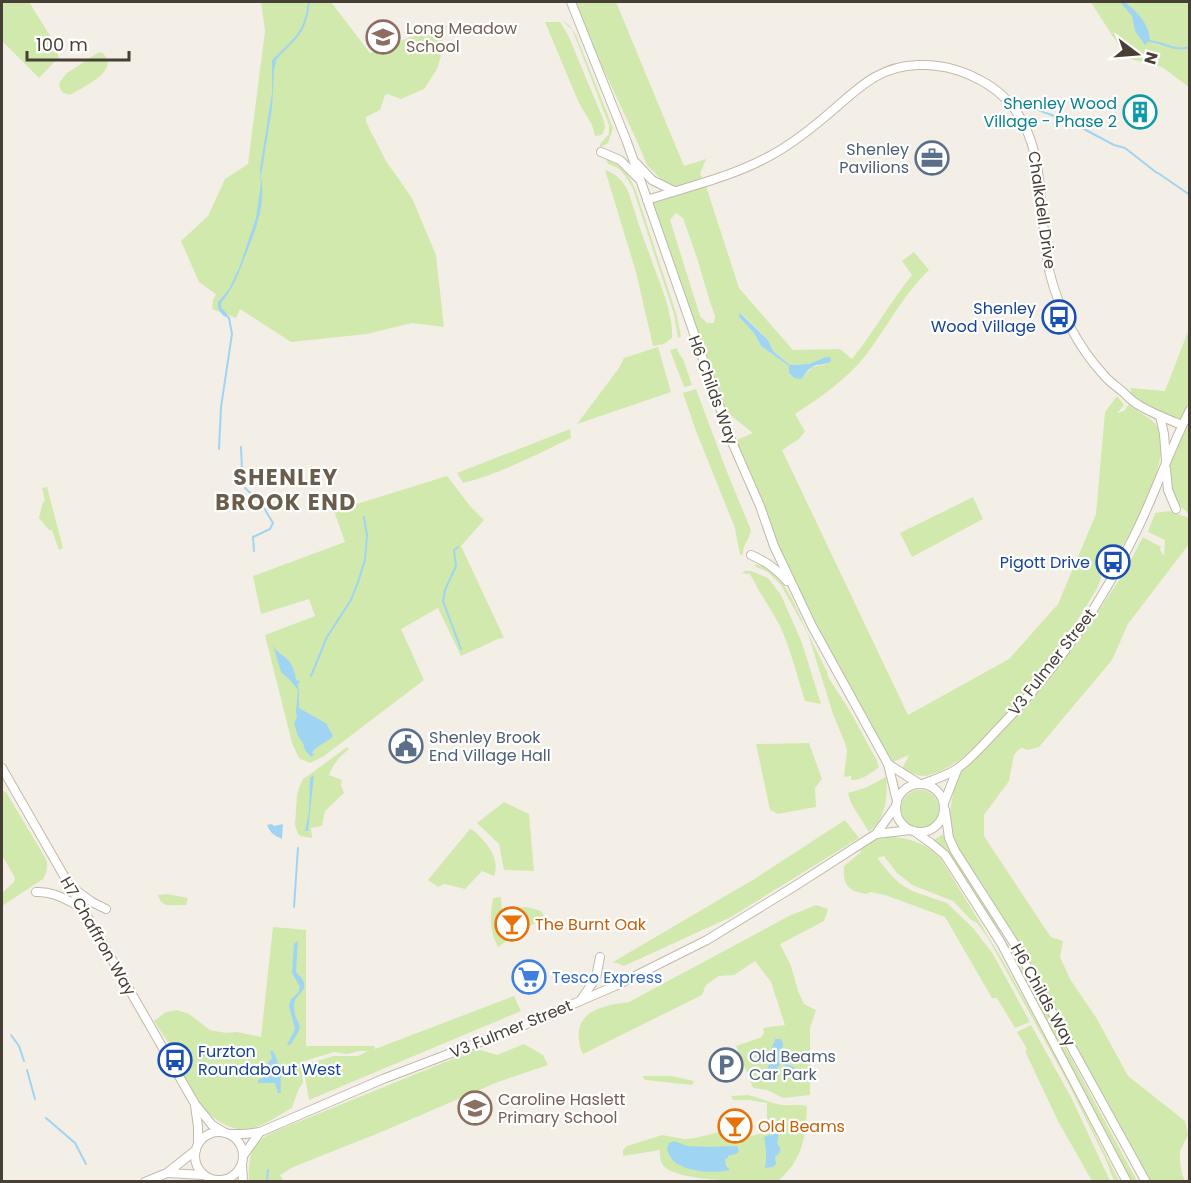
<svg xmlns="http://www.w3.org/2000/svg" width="1191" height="1183" viewBox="0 0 1191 1183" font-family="Poppins,sans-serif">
  <rect width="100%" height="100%" fill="#f4efe6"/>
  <g fill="#d1e9ad" fill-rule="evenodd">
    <path d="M 2,2 L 29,2 L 52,39 L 59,57 L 39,78 L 2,41 Z"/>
    <path d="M 261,2 L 331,2 L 370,53 L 441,25 L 447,25 L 441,48 L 443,49 L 437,69 L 424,89 L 401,99 L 388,94 L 385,95 L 380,110 L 366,117 L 366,122 L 386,161 L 412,198 L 436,255 L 444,327 L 412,323 L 367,334 L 291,342 L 240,309 L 236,318 L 212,309 L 213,300 L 216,294 L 199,282 L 181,241 L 208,216 L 225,179 L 248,164 L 265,31 Z"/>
    <path d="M 572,2 L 616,2 L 684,166 L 706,159 L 700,174 L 705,183 L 739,288 L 793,350 L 840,349 L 852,359 C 874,332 890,302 912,275 L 902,261 L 914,252 L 929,270 C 902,296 888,326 866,355 C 846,380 821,397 795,414 L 805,431 L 799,439 L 782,450 L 908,715 L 1009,659 L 1058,604 L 1096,514 L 1105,412 L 1117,396 L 1124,405 L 1117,413 L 1124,411 L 1129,404 C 1140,415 1157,418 1161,435 C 1167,462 1138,522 1123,545 C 1119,551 1111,555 1107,561 C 1101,569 1102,582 1096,590 C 1065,643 1030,692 987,735 C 970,751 955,767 932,774 C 929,775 926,776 923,776 C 917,776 908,771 902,769 L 909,755 L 893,762 L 851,698 L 812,626 L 732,442 L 753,433 L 719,406 L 647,200 L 673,191 L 647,165 L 636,139 ZM 676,213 L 683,218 L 697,258 L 710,302 L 715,316 L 714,323 L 707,323 L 700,316 L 670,220 ZM 741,313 L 768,340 L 773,351 L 790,365 L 809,364 L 823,358 L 827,364 L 812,367 L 804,376 L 794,378 L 789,373 L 789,366 L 761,346 L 754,333 L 740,318 Z"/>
    <path d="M 1089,2 L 1189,2 L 1189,87 L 1162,67 L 1130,59 L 1121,49 L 1092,4 Z"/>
    <path d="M 563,21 L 568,24 L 576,35 L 613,128 L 608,143 L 600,148 L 600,144 L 609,134 L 609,125 L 576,39 L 572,30 Z"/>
    <path d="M 545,22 L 560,22 L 568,35 L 604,121 L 605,128 L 602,135 L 595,136 L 592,125 L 579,103 Z"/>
    <path d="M 101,52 C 124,69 83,87 70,95 L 63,93 L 60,88 L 59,83 L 67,73 L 96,54 Z"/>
    <path d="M 606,159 C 622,165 630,176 636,191 L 677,316 L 681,337 L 678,338 L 674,314 L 633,189 C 626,176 622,168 608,164 Z"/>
    <path d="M 605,170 C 617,174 622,180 628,191 C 635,212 641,233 649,253 C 657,277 674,313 672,338 L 664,344 L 653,346 L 636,272 Z"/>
    <path d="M 1189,329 L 1189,514 L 1176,502 L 1168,490 L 1166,465 L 1182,425 L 1130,399 L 1131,388 L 1165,391 Z"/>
    <path d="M 658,347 L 671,392 L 577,424 L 619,368 L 624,358 Z"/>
    <path d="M 677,348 L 678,352 L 683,359 L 692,385 L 684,387 L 670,350 Z"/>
    <path d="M 696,389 L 727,472 L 751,530 C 749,541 743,543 743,554 L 740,555 L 735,528 L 696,431 L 683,393 Z"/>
    <path d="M 570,429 L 571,438 C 536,455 501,473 463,483 L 457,473 Z"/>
    <path d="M 447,476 L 470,506 L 484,520 L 461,546 L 504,638 L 498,639 L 461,656 L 438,608 L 401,629 L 424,680 L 324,756 L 310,763 L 299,758 L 292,743 L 265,635 L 315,616 L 309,599 L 261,614 L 253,576 L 345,542 L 334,511 Z"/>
    <path d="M 47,487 L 63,548 L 59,550 L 52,530 L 49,530 L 39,518 L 43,502 L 45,501 L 42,488 Z"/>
    <path d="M 973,497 L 983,519 L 912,557 L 900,533 Z"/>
    <path d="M 1169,511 L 1189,518 L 1189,544 L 1128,624 L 1112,660 L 1039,747 L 1028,750 L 1022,748 L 1018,750 L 1014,755 L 1009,781 L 984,815 L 984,836 L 1048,933 L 1051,937 L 1063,941 L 1060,957 L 1070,979 L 1097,1019 L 1128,1076 L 1185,1121 L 1188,1135 L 1180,1151 L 1180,1161 L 1182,1174 L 1185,1181 L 1146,1181 L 1014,943 L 958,849 L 951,830 L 950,812 L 954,787 L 960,772 L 991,742 L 1036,694 L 1078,642 L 1113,589 L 1122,576 L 1143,537 L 1161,547 L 1160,550 L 1164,556 L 1165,540 L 1148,532 L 1155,513 Z"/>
    <path d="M 754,564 C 785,571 795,607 808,633 C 814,646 821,659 827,672 L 828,677 L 850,711 L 877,761 L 879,767 C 871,773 861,781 851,780 L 851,776 L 844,777 L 847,751 L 845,743 L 833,714 L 808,634 L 781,585 L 768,572 L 756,567 Z"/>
    <path d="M 745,571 L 751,571 L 768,578 L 781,595 L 802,643 L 821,704 L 805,701 C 797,676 791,650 780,626 C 771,609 759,592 750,574 L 741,573 Z"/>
    <path d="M 809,743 L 822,779 L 815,788 L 816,807 L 778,814 L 770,810 L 756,744 Z"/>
    <path d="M 347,747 L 349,749 C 340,756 333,764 329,775 L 342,780 L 341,785 L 344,793 L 325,811 L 322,826 L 311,828 L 312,838 L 301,836 L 298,834 L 295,825 L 297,795 L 299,788 L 303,779 L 309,775 Z"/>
    <path d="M 886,777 C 888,798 886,818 869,832 L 851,803 L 848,793 L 865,788 Z"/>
    <path d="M 2,788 L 3,791 L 6,792 L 46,859 C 48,867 47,872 43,879 L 2,906 L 2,893 L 14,882 L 15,878 L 2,855 Z"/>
    <circle cx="920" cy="809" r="19"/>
    <path d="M 504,802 L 529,814 L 534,871 L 504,870 L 499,844 L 477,823 Z"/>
    <path d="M 845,820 L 859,838 L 731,917 L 624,966 L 613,962 L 756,878 Z"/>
    <path d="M 470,829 L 473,830 C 486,842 501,858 494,876 L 482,871 L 465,889 L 444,884 L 438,887 L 428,880 Z"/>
    <path d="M 943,834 L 949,849 L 992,917 L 1041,1002 L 1137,1181 L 1128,1181 L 1081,1086 L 1048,1023 L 1006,949 L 945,850 L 934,840 Z"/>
    <path d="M 889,837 C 909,837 928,844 941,859 L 1002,959 L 1056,1056 L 1119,1181 L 1114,1181 L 1105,1158 L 1067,1081 L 988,938 L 977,923 L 971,920 L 953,901 L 912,885 L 896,872 L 884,856 L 877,858 L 891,875 L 899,883 L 912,891 L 947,903 L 973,928 L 993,954 L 1030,1022 L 1015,1028 L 997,998 L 992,998 L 945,917 L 885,895 L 870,892 L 867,894 C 848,891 843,886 844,866 L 861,852 L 860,850 L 874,840 Z"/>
    <path d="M 167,894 L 188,898 L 186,905 C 173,904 162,910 158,895 Z"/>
    <path d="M 501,897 L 502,911 L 501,912 L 504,918 L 497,922 L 507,941 L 498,947 C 489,930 490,916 493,898 Z"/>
    <path d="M 816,905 L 828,909 L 824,921 L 780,944 L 791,966 L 798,991 L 804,1004 L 816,1010 L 810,1028 L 810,1095 L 783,1098 L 767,1090 L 753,1088 L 736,1046 L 762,1037 L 764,1032 L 763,1028 L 785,1025 L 771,982 L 755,961 L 734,975 L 719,976 L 706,985 L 702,995 L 583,1054 C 581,1050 579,1045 579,1040 C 575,1010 606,1005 629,1002 L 791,915 Z"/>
    <path d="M 522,907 L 527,907 L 541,911 L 545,918 L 528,927 L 518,910 Z"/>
    <path d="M 273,927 L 306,930 L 306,1046 L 374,1046 L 375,1049 L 514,996 L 521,1011 L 309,1100 L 303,1065 L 334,1056 L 358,1056 L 368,1051 L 360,1051 L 347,1054 L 334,1052 L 301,1062 L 303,1083 L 299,1088 L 292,1108 C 278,1115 265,1126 249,1129 C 217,1134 187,1094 181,1066 L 186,1062 L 182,1053 L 173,1050 L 154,1021 L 166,1012 L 177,1010 L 189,1014 L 210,1030 L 226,1033 L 237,1032 L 261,1037 Z"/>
    <path d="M 1031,1025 L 1072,1099 L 1110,1181 L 1092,1181 L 1058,1121 L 1025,1051 L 1027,1049 L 1017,1032 Z"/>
    <path d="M 524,1044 L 543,1055 L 548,1065 L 498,1082 L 379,1133 L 293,1167 L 280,1175 L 284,1181 L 249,1181 C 248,1159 250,1144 271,1133 L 477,1049 L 497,1055 Z"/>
    <path d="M 642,1076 L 672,1076 L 694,1081 L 692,1085 L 645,1080 Z"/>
    <path d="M 748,1095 C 760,1098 771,1103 782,1105 C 791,1106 798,1104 807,1106 C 806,1136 803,1160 778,1181 C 755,1181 673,1183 662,1164 C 660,1160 660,1154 660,1150 L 623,1156 L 623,1150 L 627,1146 L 662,1135 L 684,1139 L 695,1138 L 720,1132 L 724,1141 L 738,1142 L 739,1139 L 767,1132 L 767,1103 L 749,1100 L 733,1100 L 731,1096 Z"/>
  </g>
  <g fill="#a0d4f3">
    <path d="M 1120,2 L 1124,2 C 1136,10 1149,24 1150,39 L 1145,45 L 1135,31 L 1132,16 Z"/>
    <path d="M 276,56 L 277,57 L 274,70 L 272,108 L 261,176 C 266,203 256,230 246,254 C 238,274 235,286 221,303 L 221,307 L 227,314 L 226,317 C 221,315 217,308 218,302 L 229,289 L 239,268 L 256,218 L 261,184 L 260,169 L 272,93 L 272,60 Z"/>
    <path d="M 740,313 L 768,340 L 773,351 L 790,365 L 809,364 L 823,358 L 830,357 L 831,361 C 825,366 818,363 812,367 C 807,370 805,375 801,379 L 794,378 L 789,373 L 789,366 L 761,346 L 754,333 L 739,317 Z"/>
    <path d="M 273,645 C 277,653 282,654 288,660 C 293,665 295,673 296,680 L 300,681 L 298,684 L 299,693 L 299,708 L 327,724 C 328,729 331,731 333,736 C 327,743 316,745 312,753 L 314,755 L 311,757 L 305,750 L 303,743 L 298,736 L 294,723 L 297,717 L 296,712 L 298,690 L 289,679 L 281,672 Z"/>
    <path d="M 314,775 L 308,831 L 305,831 L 309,812 L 310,778 Z"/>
    <path d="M 272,824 L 274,826 L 283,824 L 282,839 C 275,836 270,833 267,825 Z"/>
    <path d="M 298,941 L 296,972 C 316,991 294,992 294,1005 C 294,1029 309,1019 290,1045 L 287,1045 L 295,1029 L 289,1006 L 291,999 L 298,993 L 300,987 L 292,973 L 294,944 Z"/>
    <path d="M 775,1039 L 781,1039 L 783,1044 L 781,1059 L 782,1061 L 795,1068 L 792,1071 L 781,1063 C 774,1073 773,1075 761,1075 L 759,1073 L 768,1068 L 771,1049 L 775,1041 Z"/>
    <path d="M 270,1051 L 273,1051 C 277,1057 280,1069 281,1077 C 281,1082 280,1087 281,1093 L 278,1093 L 275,1083 L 258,1083 L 258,1080 L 266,1076 L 266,1065 L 272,1058 Z"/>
    <path d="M 777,1133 L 779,1134 L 777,1143 L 780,1148 L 780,1152 L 775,1157 L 776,1164 L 773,1167 L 765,1168 C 767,1158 766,1148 764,1137 Z"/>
    <path d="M 674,1141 L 687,1146 L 710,1147 L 737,1146 L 739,1151 L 736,1154 L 728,1156 L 728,1158 L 725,1159 L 726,1166 L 730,1170 C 714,1174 681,1172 671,1158 C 670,1157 667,1150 667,1149 L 669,1143 Z"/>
  </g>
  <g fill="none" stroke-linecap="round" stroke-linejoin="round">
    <g stroke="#a0d4f3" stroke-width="2">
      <path d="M 1149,41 C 1163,42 1175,52 1190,47"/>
      <path d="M 275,59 C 296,37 305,34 309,2"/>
      <path d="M 1038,110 L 1057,117"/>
      <path d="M 1082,128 L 1114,145 L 1125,148 L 1157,173"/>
      <path d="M 1158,173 L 1190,195"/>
      <path d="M 241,447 L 242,469"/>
      <path d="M 219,449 L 221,407 L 232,334 L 229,318 L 226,315"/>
      <path d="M 245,488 L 258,500"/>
      <path d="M 458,547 L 454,550 L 456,566 L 445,590 L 443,601 L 461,649"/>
      <path d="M 254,551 L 253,537 L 270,529 L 273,523 L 261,503"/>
      <path d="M 311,676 L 327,637 L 351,600 L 358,582 L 365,560 L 367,535 L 364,517"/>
      <path d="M 294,907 L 298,848"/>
      <path d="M 11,1035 L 19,1046 L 24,1061"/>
      <path d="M 27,1070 L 35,1099"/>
      <path d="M 46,1118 L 75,1143 L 86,1164"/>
      <path d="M 267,1182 L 268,1170"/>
    </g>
    <g stroke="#c2b9ab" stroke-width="10">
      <g id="tertiary">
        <path d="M 571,2 L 627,142 L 732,442 L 760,506 L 774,546 L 812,626 L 888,764 L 897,801"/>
        <path d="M 601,152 L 620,160 L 638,178"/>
        <path d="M 636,163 L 652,180 L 674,191"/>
        <path d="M 647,200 C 687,187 728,178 766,158 C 788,147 807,132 826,116 C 855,92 876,66 918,65 C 943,64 966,71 987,84 C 1053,124 1035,209 1050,274 C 1059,310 1078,347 1103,374 C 1108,381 1116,386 1123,392 C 1127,396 1132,401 1137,404 C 1151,413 1167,419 1182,425"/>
        <path d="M 1160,416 L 1164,434 L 1166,460"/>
        <path d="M 1166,469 L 1168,490 L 1176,509"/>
        <path d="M 751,555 C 767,562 775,568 787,581"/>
        <path d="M 888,764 L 918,783"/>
        <path d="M 2,768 L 195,1104 L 212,1125 L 225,1133"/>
        <path d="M 925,783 C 935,779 949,775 958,768 C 972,758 985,743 997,730 C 1052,674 1098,610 1132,540 C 1154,498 1168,452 1190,410"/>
        <circle cx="920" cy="808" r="24"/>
        <path d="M 944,803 L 957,770"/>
        <path d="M 945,810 L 949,838 L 955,851 L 1014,943 L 1146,1182"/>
        <path d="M 914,831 L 932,844 L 945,855 L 1001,943 L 1127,1182"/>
        <path d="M 876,834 L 911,830"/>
        <path d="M 70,886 L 92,902 L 106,909"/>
        <path d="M 36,892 C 53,891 66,900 81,907"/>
        <path d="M 580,1001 L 596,978 L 600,957"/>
        <path d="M 195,1105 L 198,1127 L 198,1144"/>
        <circle cx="219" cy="1156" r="24"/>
        <path d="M 229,1134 L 245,1134 L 260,1132 L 383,1079 L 522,1026 L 580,1001 L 615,986 L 707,940 L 795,886 L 876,834 L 896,806"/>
        <path d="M 243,1156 L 260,1132"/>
        <path d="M 242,1165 L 243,1182"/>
        <path d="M 167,1173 L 204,1175"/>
        <path d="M 145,1182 L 167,1173 L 196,1150"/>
      </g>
    </g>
    <use href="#tertiary" stroke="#fff" stroke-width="8"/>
  </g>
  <defs>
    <g id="school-ring" transform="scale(1.725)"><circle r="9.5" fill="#fff" stroke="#8d6e63" stroke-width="1.5"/><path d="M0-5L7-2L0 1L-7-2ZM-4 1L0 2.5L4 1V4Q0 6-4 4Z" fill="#8d6e63"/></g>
    <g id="building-ring" transform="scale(1.725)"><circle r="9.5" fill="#fff" stroke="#0f9aa8" stroke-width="1.5"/><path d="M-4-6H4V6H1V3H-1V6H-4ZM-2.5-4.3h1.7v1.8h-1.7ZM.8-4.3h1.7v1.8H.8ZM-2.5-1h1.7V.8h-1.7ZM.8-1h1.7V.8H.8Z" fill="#0f9aa8"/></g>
    <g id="office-ring" transform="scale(1.725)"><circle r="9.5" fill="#fff" stroke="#5c6f8a" stroke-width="1.5"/><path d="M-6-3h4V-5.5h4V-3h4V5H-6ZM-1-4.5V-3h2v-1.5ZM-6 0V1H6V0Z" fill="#5c6f8a"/></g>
    <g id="bus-ring" transform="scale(1.725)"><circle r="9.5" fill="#fff" stroke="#1a4fb4" stroke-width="1.5"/><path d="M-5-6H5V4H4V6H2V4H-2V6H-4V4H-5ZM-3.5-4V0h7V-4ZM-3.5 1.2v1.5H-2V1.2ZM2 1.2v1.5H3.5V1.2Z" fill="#1a4fb4"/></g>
    <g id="civic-ring" transform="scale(1.725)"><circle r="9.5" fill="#fff" stroke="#5c6f8a" stroke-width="1.5"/><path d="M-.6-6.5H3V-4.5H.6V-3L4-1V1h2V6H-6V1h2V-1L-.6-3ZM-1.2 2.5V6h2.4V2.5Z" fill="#5c6f8a"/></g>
    <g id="bar-ring" transform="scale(1.725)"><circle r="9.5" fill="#fff" stroke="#e8710a" stroke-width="1.5"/><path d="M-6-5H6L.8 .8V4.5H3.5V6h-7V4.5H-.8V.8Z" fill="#e8710a"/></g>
    <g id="supermarket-ring" transform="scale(1.725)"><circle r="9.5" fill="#fff" stroke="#3f7fe0" stroke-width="1.5"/><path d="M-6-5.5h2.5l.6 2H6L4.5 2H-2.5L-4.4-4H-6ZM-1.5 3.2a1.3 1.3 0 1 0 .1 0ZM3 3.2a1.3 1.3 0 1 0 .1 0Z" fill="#3f7fe0"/></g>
    <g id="parking-ring" transform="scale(1.725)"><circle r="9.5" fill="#fff" stroke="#5c6f8a" stroke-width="1.5"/><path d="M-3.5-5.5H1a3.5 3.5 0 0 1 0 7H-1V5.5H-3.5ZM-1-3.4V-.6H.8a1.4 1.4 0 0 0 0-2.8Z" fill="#5c6f8a"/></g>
  </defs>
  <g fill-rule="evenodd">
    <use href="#school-ring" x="383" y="37"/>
    <use href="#building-ring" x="1140" y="112"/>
    <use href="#office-ring" x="932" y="158"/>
    <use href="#bus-ring" x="1059" y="317"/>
    <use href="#bus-ring" x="1113" y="562"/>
    <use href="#civic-ring" x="406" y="746"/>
    <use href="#bar-ring" x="512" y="924"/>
    <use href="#supermarket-ring" x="529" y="977"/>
    <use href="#bus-ring" x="175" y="1060"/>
    <use href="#parking-ring" x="726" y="1065"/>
    <use href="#school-ring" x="475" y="1108"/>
    <use href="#bar-ring" x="735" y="1126"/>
  </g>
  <g text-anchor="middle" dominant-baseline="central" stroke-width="4.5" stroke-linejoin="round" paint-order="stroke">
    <g font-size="16" fill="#785e54" stroke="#fff" text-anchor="start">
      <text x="406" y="28">Long Meadow<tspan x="406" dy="18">School</tspan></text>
      <text x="498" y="1099">Caroline Haslett<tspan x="498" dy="18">Primary School</tspan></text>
    </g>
    <g font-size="16" fill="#0d838f" stroke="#fff" text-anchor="end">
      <text x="1117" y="103">Shenley Wood<tspan x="1117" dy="18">Village - Phase 2</tspan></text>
    </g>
    <g font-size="16" fill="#4e5e75" stroke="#fff" text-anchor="start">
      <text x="909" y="149" text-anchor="end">Shenley<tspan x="909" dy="18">Pavilions</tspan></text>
      <text x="429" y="737">Shenley Brook<tspan x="429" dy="18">End Village Hall</tspan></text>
      <text x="749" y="1056">Old Beams<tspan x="749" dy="18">Car Park</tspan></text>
    </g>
    <g font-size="16" fill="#473f35" stroke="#fff">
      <text transform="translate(1042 210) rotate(82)">Chalkdell Drive</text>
      <text transform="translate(713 390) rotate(70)">H6 Childs Way</text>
      <text transform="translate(1052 662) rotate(-52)">V3 Fulmer Street</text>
      <text transform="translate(98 936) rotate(60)">H7 Chaffron Way</text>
      <text transform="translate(1043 995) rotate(61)">H6 Childs Way</text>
      <text transform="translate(511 1029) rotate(-22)">V3 Fulmer Street</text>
    </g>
    <g font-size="16" fill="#164399" stroke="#fff" text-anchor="end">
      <text x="1036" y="308">Shenley<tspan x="1036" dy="18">Wood Village</tspan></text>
      <text x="1090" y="562">Pigott Drive</text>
      <text x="198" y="1051" text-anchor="start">Furzton<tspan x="198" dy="18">Roundabout West</tspan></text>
    </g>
    <g font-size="16" fill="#c56008" stroke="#fff" text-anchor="start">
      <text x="535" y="924">The Burnt Oak</text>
      <text x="758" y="1126">Old Beams</text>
    </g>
    <g font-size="16" fill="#366cbe" stroke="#fff" text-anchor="start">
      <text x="552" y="977">Tesco Express</text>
    </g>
    <g font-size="22" font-weight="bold" letter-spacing="1.5" fill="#6a5d4c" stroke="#fff">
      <text x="286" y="477">SHENLEY<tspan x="286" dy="25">BROOK END</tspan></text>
    </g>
  </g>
  <rect width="1191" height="1183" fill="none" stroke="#473f35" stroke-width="6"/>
  <g transform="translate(1137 54) rotate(106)" stroke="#ffffff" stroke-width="4.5" paint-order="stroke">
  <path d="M0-4.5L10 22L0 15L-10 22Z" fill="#473f35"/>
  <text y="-9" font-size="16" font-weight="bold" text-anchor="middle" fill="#473f35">N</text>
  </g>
  <path d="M27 51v9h102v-9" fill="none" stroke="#473f35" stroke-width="3"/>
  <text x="36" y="51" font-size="18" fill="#473f35" stroke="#ffffff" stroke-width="4.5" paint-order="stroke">100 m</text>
</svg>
